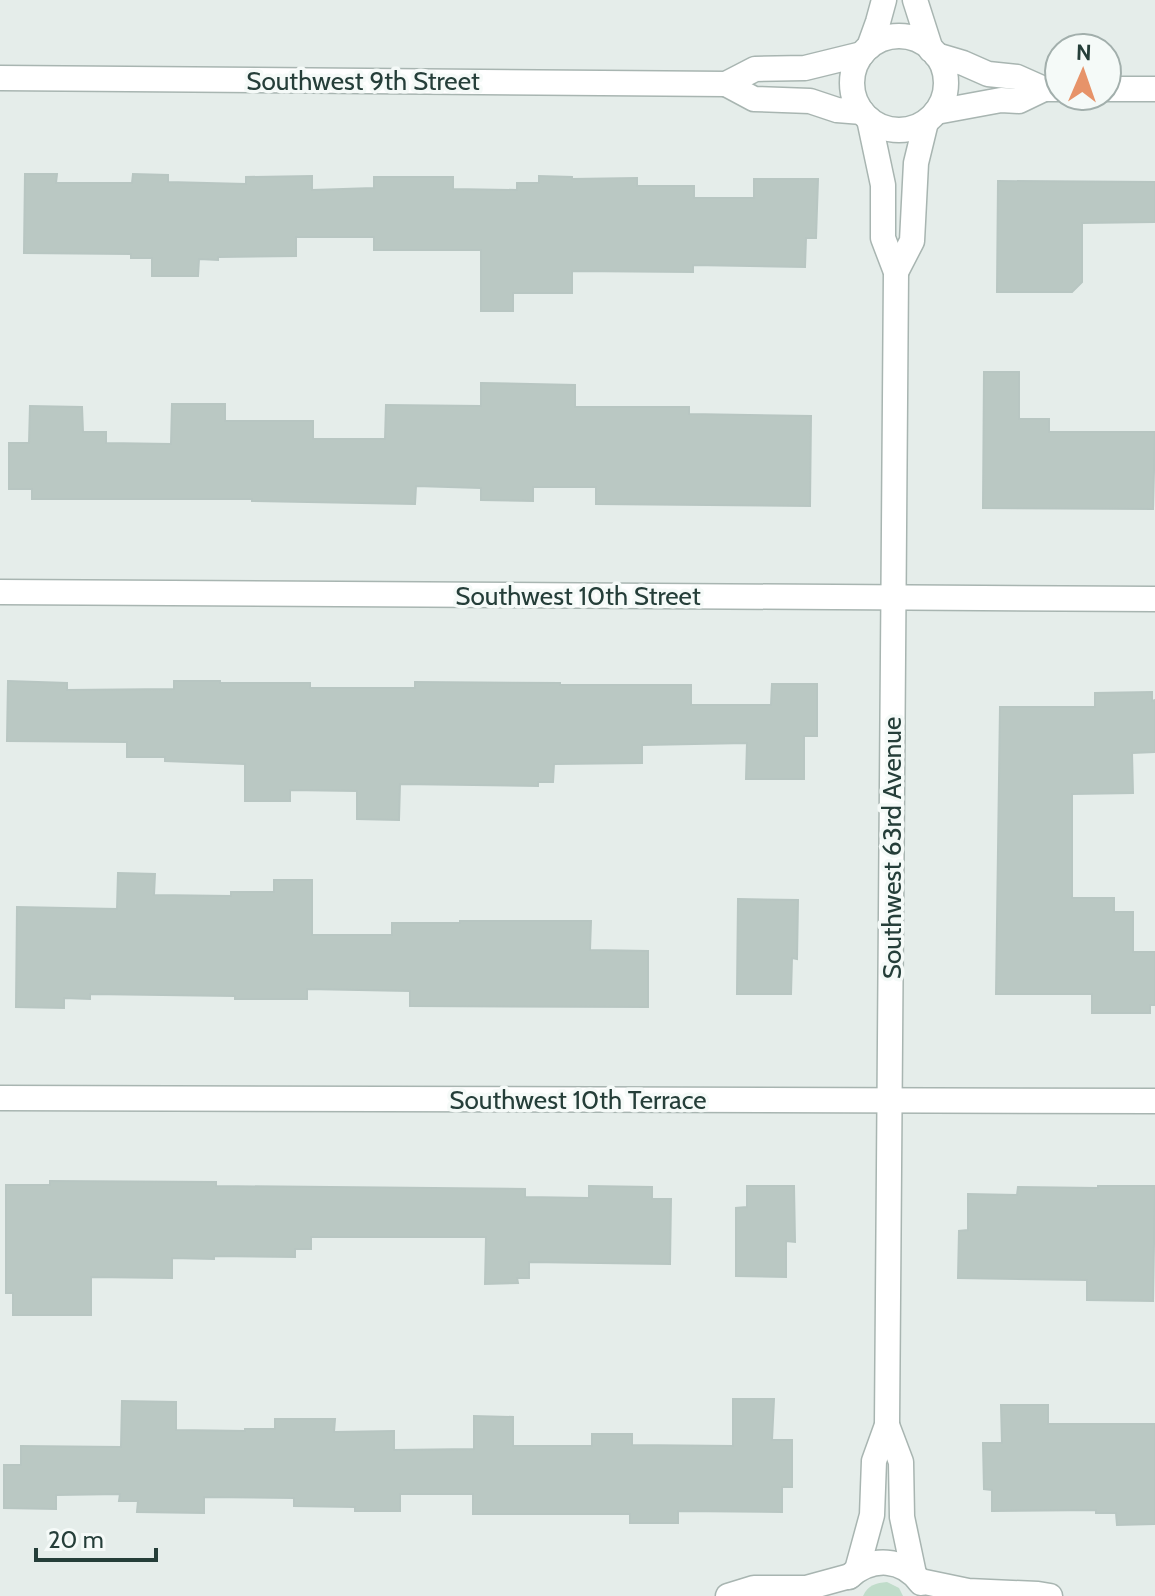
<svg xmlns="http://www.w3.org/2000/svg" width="1155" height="1596" viewBox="0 0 1155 1596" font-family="Cabin,sans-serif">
  <rect width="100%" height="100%" fill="#e5edea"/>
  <path fill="#c0dcca" d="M 887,1582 L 899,1588 L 903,1596 L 863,1596 C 868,1585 876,1583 887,1582 Z"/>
  <g fill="#bac8c3" stroke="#b8c6c2" stroke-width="2">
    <path d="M 25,174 L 57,174 L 56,183 L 132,183 L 133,174 L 168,175 L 168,182 L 246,184 L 246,177 L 312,176 L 312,190 L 374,188 L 374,177 L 453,177 L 453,189 L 517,190 L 517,183 L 539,183 L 539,176 L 572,177 L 572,179 L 637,178 L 637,186 L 694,186 L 694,198 L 754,198 L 754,179 L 818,179 L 816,238 L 806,238 L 805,267 L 693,265 L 693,272 L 572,271 L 572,293 L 513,293 L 513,311 L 481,311 L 481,250 L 374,250 L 374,237 L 296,237 L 296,256 L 218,257 L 218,260 L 199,259 L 198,276 L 152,276 L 152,258 L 131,258 L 131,254 L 24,253 Z"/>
    <path d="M 998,181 L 1155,182 L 1155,222 L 1082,223 L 1082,282 L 1072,292 L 997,292 Z"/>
    <path d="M 984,372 L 1019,372 L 1019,419 L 1049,419 L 1049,432 L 1155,432 L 1153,509 L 983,508 Z"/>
    <path d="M 481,383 L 575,385 L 575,407 L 689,407 L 689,414 L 811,416 L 810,506 L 596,504 L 596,487 L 533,487 L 533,501 L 481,500 L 481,488 L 416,486 L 415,504 L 252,501 L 252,499 L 32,499 L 32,489 L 9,489 L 9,443 L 29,443 L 30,406 L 82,407 L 83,432 L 106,432 L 106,443 L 171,444 L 172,404 L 225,404 L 225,421 L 313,421 L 313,439 L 385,439 L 386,405 L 481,406 Z"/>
    <path d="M 8,681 L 67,683 L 67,690 L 174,689 L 174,681 L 220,681 L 220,683 L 310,683 L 310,688 L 415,688 L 415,682 L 560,683 L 560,685 L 691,685 L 691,705 L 771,705 L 772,684 L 817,684 L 817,736 L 804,736 L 804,779 L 746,779 L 747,743 L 642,745 L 642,763 L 554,764 L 553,782 L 538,782 L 538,786 L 400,784 L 399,820 L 357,819 L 357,791 L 290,790 L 290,801 L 245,801 L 245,764 L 165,761 L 165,757 L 127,757 L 127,742 L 7,741 Z"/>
    <path d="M 1152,692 L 1152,701 L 1155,700 L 1155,752 L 1132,753 L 1133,793 L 1072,794 L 1072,898 L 1114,898 L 1114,912 L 1133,912 L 1133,952 L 1155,952 L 1155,1005 L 1150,1005 L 1150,1013 L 1092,1013 L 1092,994 L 996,994 L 1000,707 L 1095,707 L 1095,693 Z"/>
    <path d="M 118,873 L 155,874 L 154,895 L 231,896 L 231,892 L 274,892 L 274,880 L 312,880 L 312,935 L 392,935 L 392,923 L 460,923 L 460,921 L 591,921 L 590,950 L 648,951 L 648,1007 L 410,1006 L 410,991 L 307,989 L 307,999 L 235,999 L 235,996 L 90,994 L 90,999 L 64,998 L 64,1008 L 16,1007 L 17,907 L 117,909 Z"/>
    <path d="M 738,899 L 798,900 L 797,959 L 792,958 L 791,994 L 737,994 Z"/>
    <path d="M 50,1181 L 216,1182 L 216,1186 L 525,1189 L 525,1197 L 589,1198 L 589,1186 L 652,1187 L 652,1199 L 671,1199 L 670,1264 L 529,1262 L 529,1278 L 517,1278 L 518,1283 L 485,1284 L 486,1237 L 311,1237 L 311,1249 L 295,1249 L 295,1257 L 214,1256 L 214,1259 L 172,1258 L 172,1278 L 91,1277 L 91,1315 L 13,1315 L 13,1293 L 6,1293 L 6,1185 L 50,1185 Z"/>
    <path d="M 747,1186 L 794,1186 L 795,1242 L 786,1241 L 786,1277 L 736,1276 L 736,1208 L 747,1207 Z"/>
    <path d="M 1098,1186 L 1155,1186 L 1153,1301 L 1087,1300 L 1087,1280 L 958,1278 L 959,1231 L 968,1230 L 968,1194 L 1017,1195 L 1018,1187 L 1098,1188 Z"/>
    <path d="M 733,1399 L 774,1399 L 772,1440 L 792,1440 L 792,1487 L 782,1487 L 782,1512 L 678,1511 L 678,1523 L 630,1523 L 630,1514 L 473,1514 L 473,1494 L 400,1494 L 400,1511 L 355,1511 L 355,1507 L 294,1506 L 294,1498 L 204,1497 L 204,1513 L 137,1512 L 138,1501 L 119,1501 L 120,1494 L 56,1495 L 56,1509 L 4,1508 L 4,1465 L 21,1465 L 21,1446 L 121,1447 L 122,1401 L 176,1402 L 176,1430 L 245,1431 L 245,1429 L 275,1429 L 275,1419 L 335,1419 L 334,1432 L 394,1431 L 394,1450 L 474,1449 L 474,1416 L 513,1417 L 513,1446 L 592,1446 L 592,1434 L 632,1434 L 632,1445 L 733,1446 Z"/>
    <path d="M 1001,1405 L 1048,1405 L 1048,1424 L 1155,1424 L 1155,1524 L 1117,1525 L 1116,1513 L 1096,1513 L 1096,1510 L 992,1511 L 992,1490 L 984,1489 L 983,1443 L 1002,1443 Z"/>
  </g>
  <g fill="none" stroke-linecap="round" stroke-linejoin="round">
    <g stroke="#a8b5b1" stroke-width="27">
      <g id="street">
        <path d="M 915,0 L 931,50"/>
        <circle cx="899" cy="83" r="47"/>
        <path d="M 869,47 L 878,22 L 884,0"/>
        <path d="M 936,55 L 963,63 L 988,74 L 1017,77 L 1044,89 L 1059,89"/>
        <path d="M 0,78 L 726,84 L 755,69 L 805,68 L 862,54"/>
        <path d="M 726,84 L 754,99 L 810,101 L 837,110 L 862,112"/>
        <path d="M 1107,89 L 1155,89"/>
        <path d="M 936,112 L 1001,100 L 1019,101 L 1044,89"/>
        <path d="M 896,272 L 912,241 L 916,163 L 926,122"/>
        <path d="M 0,592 L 1155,599"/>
        <path d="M 0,1098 L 1155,1101"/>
        <path d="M 887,1425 L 901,1462 L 902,1517 L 914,1574"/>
        <path d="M 857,1570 L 872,1515 L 874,1461 L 887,1425 L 896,272 L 883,238 L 883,185 L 869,119"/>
        <path d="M 849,1577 C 872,1556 903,1558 921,1583"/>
        <path d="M 920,1581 L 968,1591 L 1038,1594 L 1050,1596"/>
        <path d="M 728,1596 L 754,1588 L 806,1588 L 850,1576"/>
      </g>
    </g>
    <use href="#street" stroke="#fff" stroke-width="24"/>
  </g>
  <g text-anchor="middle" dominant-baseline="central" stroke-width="7" stroke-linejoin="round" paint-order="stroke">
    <g font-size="26" fill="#253e39" stroke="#f5faf8">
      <text x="363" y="81">Southwest 9th Street</text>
      <text x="578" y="596">Southwest 10th Street</text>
      <text transform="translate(892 848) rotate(-90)">Southwest 63rd Avenue</text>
      <text x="578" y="1100">Southwest 10th Terrace</text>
    </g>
  </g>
  <g transform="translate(1083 72) rotate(2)"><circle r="38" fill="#f5faf8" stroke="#a2afac" stroke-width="2"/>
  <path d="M0-6L14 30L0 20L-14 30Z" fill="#e79369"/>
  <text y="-12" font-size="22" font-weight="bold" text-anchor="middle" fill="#253e39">N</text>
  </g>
  <path d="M36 1548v12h120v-12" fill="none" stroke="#253e39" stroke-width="4"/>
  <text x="48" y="1548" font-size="24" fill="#253e39" stroke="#f5faf8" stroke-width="6" paint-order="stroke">20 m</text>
</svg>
